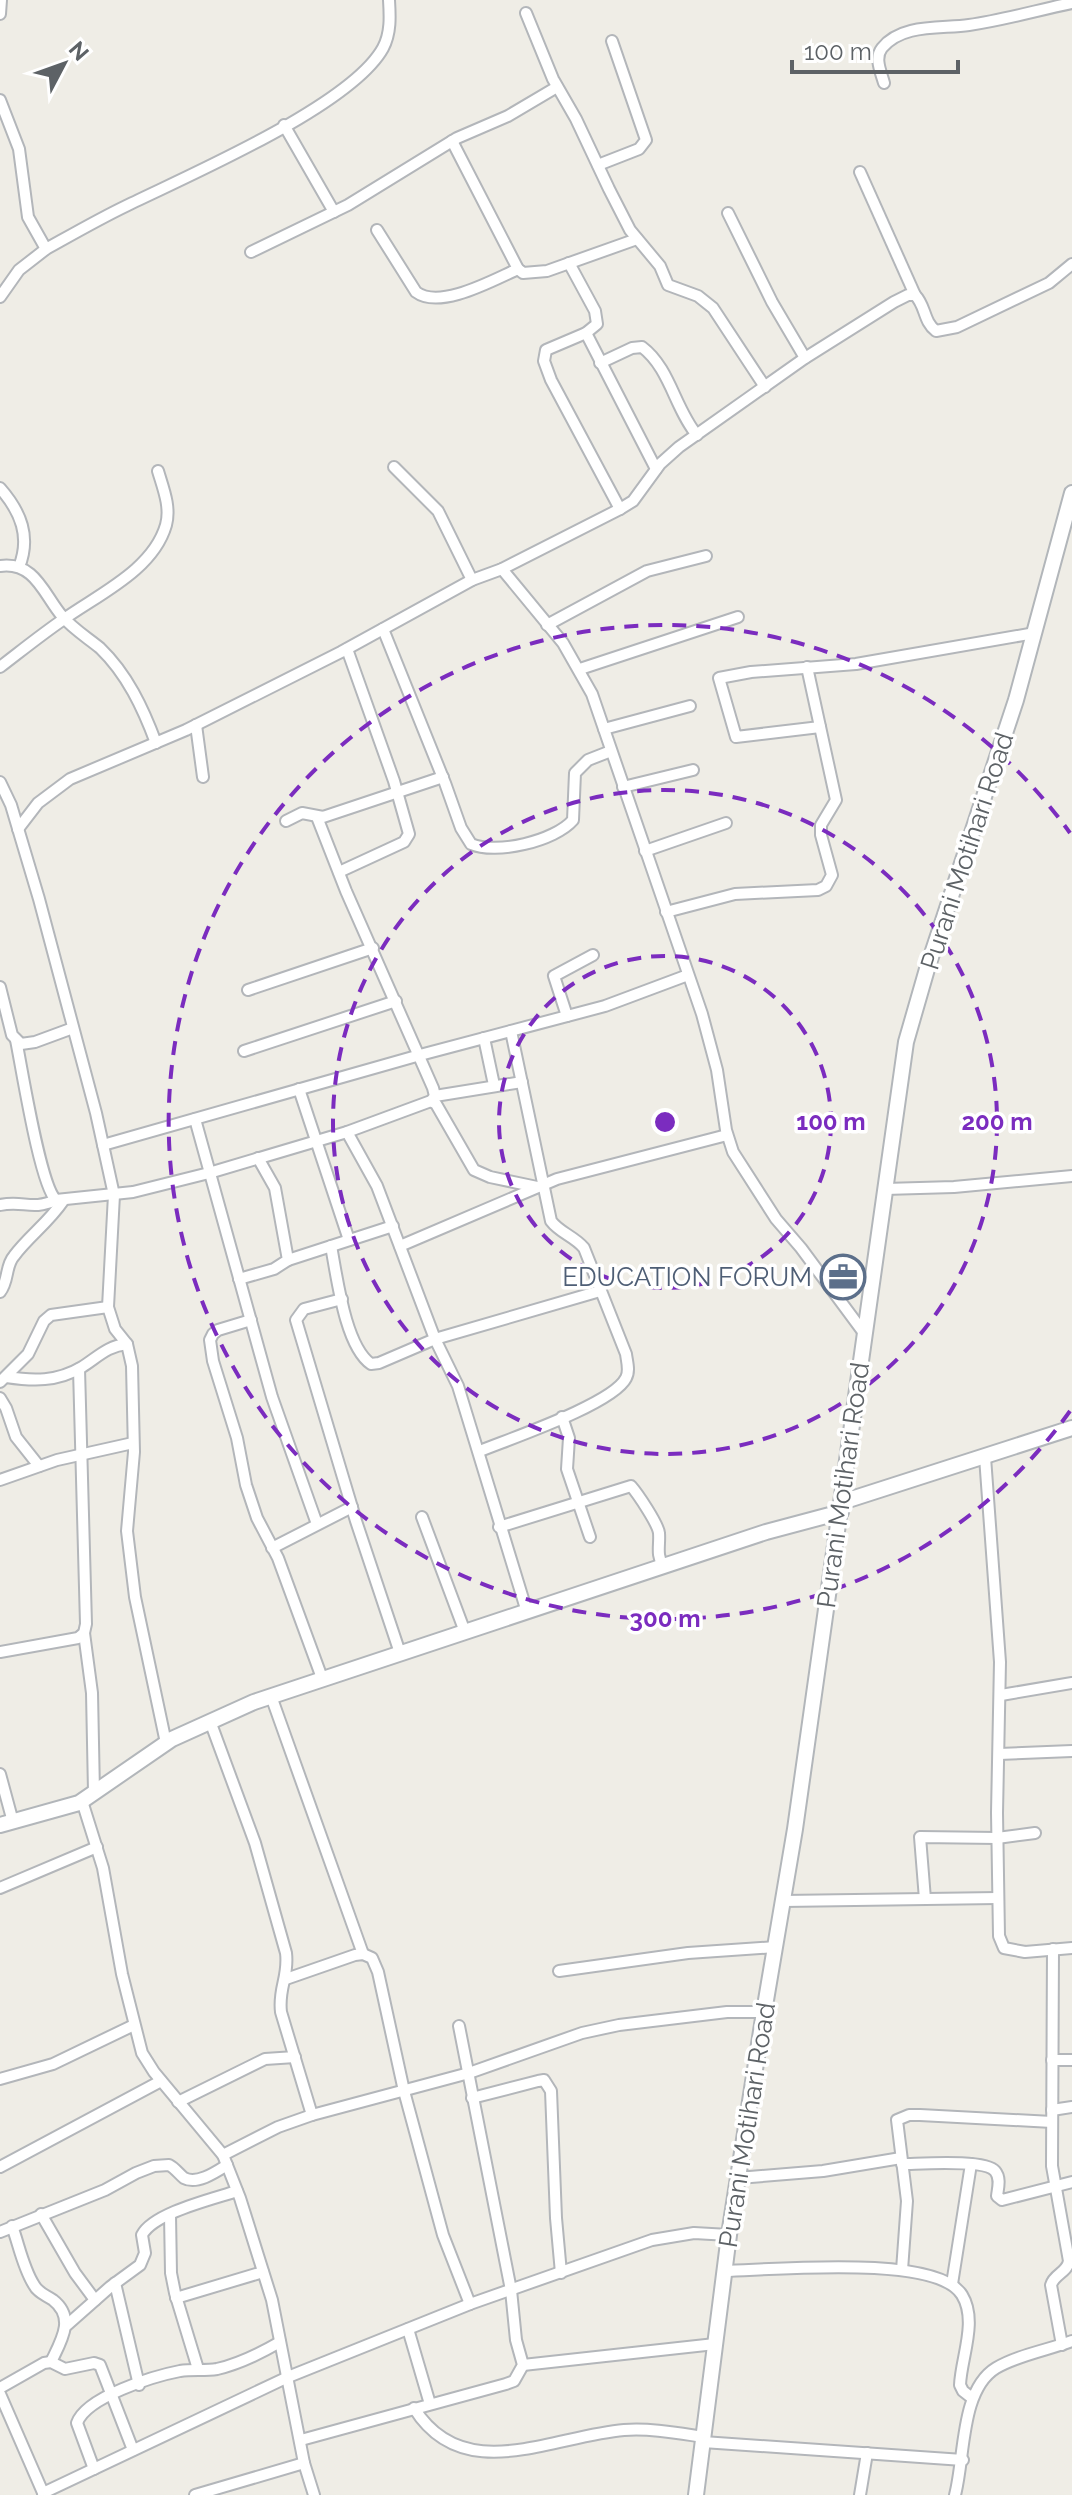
<svg xmlns="http://www.w3.org/2000/svg" width="1072" height="2495" viewBox="0 0 1072 2495" font-family="Raleway,sans-serif">
  <rect width="100%" height="100%" fill="#efede6"/>
  <g fill="none" stroke-linecap="round" stroke-linejoin="round">
    <g stroke="#b3b6ba" stroke-width="14">
      <g id="street">
        <path d="M 526,13 L 553,79 L 576,119 L 609,189 L 630,230 L 660,266 L 668,285 L 698,296 L 713,308 L 765,387"/>
        <path d="M 0,14 L 1,0"/>
        <path d="M 884,83 C 881,72 874,58 882,48 C 902,23 942,29 969,25 C 1004,20 1038,10 1072,3"/>
        <path d="M 0,100 L 19,149 L 28,217 L 46,249"/>
        <path d="M 284,125 L 334,212"/>
        <path d="M 452,141 L 518,269 L 523,273 L 547,271 L 637,239"/>
        <path d="M 598,165 L 639,149 L 646,140 L 612,41"/>
        <path d="M 860,172 L 915,295"/>
        <path d="M 728,213 L 772,302 L 805,358"/>
        <path d="M 377,230 L 416,292 C 440,310 493,280 518,269"/>
        <path d="M 251,252 L 348,205 L 457,138 L 508,116 L 557,87"/>
        <path d="M 569,263 L 595,311 L 597,324 L 586,333 L 546,350 L 544,361 L 551,380 L 620,509"/>
        <path d="M 0,297 L 19,270 L 46,249 C 73,234 99,219 126,206 C 189,175 351,106 383,48 C 391,33 390,16 389,0"/>
        <path d="M 586,333 L 656,469"/>
        <path d="M 600,363 L 632,348 L 642,347 C 670,368 675,409 697,435"/>
        <path d="M 394,467 L 438,511 L 472,580"/>
        <path d="M 0,488 C 21,512 31,537 19,567"/>
        <path d="M 0,566 C 35,561 44,595 62,616 C 73,629 88,638 100,648 C 127,674 143,708 156,743"/>
        <path d="M 502,569 L 563,643 L 592,694 L 702,1014 L 717,1070 L 726,1130 L 733,1152 L 776,1219 L 801,1248 L 864,1333"/>
        <path d="M 547,625 L 647,571 L 706,556"/>
        <path d="M 383,629 L 445,783 L 461,828 L 471,844 C 496,855 555,841 573,820 L 575,773 L 588,760 L 611,751"/>
        <path d="M 0,667 C 21,651 42,634 64,619 C 99,594 153,570 166,525 C 171,507 163,488 158,471"/>
        <path d="M 580,669 L 738,617"/>
        <path d="M 196,725 L 203,777"/>
        <path d="M 820,727 L 736,737 L 719,678 L 751,672 L 856,664 L 1035,633"/>
        <path d="M 604,729 L 690,706"/>
        <path d="M 0,782 L 11,805 L 39,899 L 96,1113 L 114,1195 L 108,1307 L 115,1329 L 127,1344 L 132,1366 L 134,1452 L 127,1531 L 135,1597 L 166,1743"/>
        <path d="M 623,787 L 693,770"/>
        <path d="M 286,821 L 302,813 L 323,817 L 443,777"/>
        <path d="M 18,829 L 38,803 L 70,779 L 186,730 L 341,652 L 472,580 L 502,569 L 620,509 L 633,501 L 660,464 L 679,447 L 805,358 L 894,302 L 908,295 L 915,295 C 926,306 923,321 936,331 L 957,327 L 1049,283 L 1072,264"/>
        <path d="M 645,851 L 726,823"/>
        <path d="M 339,872 L 404,842 L 409,834 L 394,781 L 347,649"/>
        <path d="M 666,912 L 735,894 L 818,890 L 826,886 L 832,875 L 821,835 L 821,825 L 836,800 L 807,667"/>
        <path d="M 0,987 L 12,1035 L 21,1044 L 35,1042 L 73,1028"/>
        <path d="M 248,990 L 373,948"/>
        <path d="M 567,1016 L 554,976 L 593,955"/>
        <path d="M 484,1038 L 494,1085"/>
        <path d="M 16,1040 C 22,1069 40,1185 56,1200 L 133,1192 L 209,1173 L 347,1132 L 431,1101 L 435,1096 L 433,1088 L 346,891 L 317,817"/>
        <path d="M 244,1051 L 396,1001"/>
        <path d="M 299,1089 L 349,1240"/>
        <path d="M 435,1096 L 522,1082"/>
        <path d="M 431,1101 L 436,1104 L 474,1170 L 490,1177 L 537,1187"/>
        <path d="M 195,1119 L 272,1397 L 317,1524"/>
        <path d="M 347,1132 L 377,1186 L 435,1339 L 458,1386 L 527,1612"/>
        <path d="M 103,1145 L 420,1055 L 605,1006 L 688,975"/>
        <path d="M 885,1189 L 954,1187 L 1072,1176"/>
        <path d="M 0,1205 C 24,1200 31,1211 56,1200"/>
        <path d="M 331,1246 C 337,1277 345,1346 371,1364 L 379,1363 L 435,1339 L 600,1291"/>
        <path d="M 400,1246 L 557,1179 L 727,1135"/>
        <path d="M 288,1260 L 393,1226"/>
        <path d="M 239,1279 L 274,1269 L 288,1260 L 275,1188 L 258,1158"/>
        <path d="M 0,1292 C 9,1281 5,1266 14,1256 C 28,1237 48,1223 63,1201"/>
        <path d="M 342,1299 L 304,1309 L 296,1320 L 356,1521 L 400,1653"/>
        <path d="M 251,1320 L 218,1330 L 213,1334 L 210,1340 L 213,1361 L 237,1438 L 246,1485 L 257,1518 L 278,1558 L 322,1678"/>
        <path d="M 6,1377 C 33,1381 57,1382 82,1367 C 98,1357 107,1346 127,1344"/>
        <path d="M 0,1382 L 28,1354 L 44,1321 L 51,1315 L 108,1307"/>
        <path d="M 0,1398 L 6,1408 L 16,1437 L 39,1466"/>
        <path d="M 562,1417 L 569,1438 L 567,1469 L 590,1537"/>
        <path d="M 480,1451 C 509,1439 613,1404 626,1378 C 630,1371 627,1362 626,1354 L 584,1248 C 574,1236 560,1233 551,1221 L 511,1031"/>
        <path d="M 985,1457 L 1000,1662 L 997,1813 L 999,1936 L 1004,1948 L 1025,1952 L 1072,1948"/>
        <path d="M 0,1480 L 57,1460 L 133,1443"/>
        <path d="M 422,1517 L 465,1632"/>
        <path d="M 499,1527 L 631,1486 C 638,1494 658,1524 659,1533 C 660,1546 656,1554 663,1566"/>
        <path d="M 272,1548 L 352,1507"/>
        <path d="M 84,1633 L 92,1693 L 94,1792"/>
        <path d="M 0,1652 L 78,1638 L 84,1633 L 86,1624 L 79,1369"/>
        <path d="M 1001,1695 L 1072,1683"/>
        <path d="M 271,1696 L 363,1954"/>
        <path d="M 210,1721 L 255,1843 L 286,1953 C 289,1977 278,1988 281,2012 L 312,2115"/>
        <path d="M 999,1754 L 1072,1751"/>
        <path d="M 0,1774 L 13,1822"/>
        <path d="M 82,1801 L 103,1868 L 122,1974 L 142,2053 L 154,2072 L 223,2155 L 240,2198 L 272,2300 L 304,2463 L 314,2495"/>
        <path d="M 0,1888 L 97,1847"/>
        <path d="M 925,1899 L 920,1837 L 997,1838 L 1035,1833"/>
        <path d="M 783,1901 L 998,1898"/>
        <path d="M 1053,1949 L 1052,2166 L 1069,2261 C 1067,2273 1054,2274 1051,2285 L 1062,2345"/>
        <path d="M 559,1971 L 688,1953 L 776,1947"/>
        <path d="M 286,1979 L 355,1955 L 363,1954 L 372,1958 L 378,1972 L 404,2091 L 443,2235 L 470,2304"/>
        <path d="M 1052,2060 L 1072,2060"/>
        <path d="M 0,2079 L 53,2064 L 134,2025"/>
        <path d="M 472,2098 L 538,2081 L 544,2080 L 551,2091 L 556,2218 L 561,2273"/>
        <path d="M 178,2102 L 265,2059 L 295,2057"/>
        <path d="M 1052,2110 L 1072,2107"/>
        <path d="M 223,2155 L 278,2127 L 312,2115 L 469,2073 L 582,2033 L 619,2025 L 727,2012 L 764,2012"/>
        <path d="M 902,2164 C 919,2164 985,2159 995,2171 C 1001,2178 998,2188 997,2196 L 1002,2200 L 1072,2182"/>
        <path d="M 0,2167 L 161,2081"/>
        <path d="M 738,2178 L 823,2171 L 901,2158"/>
        <path d="M 41,2214 L 75,2273 L 95,2300"/>
        <path d="M 170,2215 L 171,2273 L 175,2293 L 198,2369"/>
        <path d="M 12,2226 C 19,2245 23,2268 34,2285 C 38,2293 46,2295 53,2300 C 76,2318 61,2341 51,2362"/>
        <path d="M 0,2232 L 105,2190 L 136,2173 L 154,2166 L 169,2165 C 175,2168 179,2174 184,2178 C 197,2185 216,2172 227,2165"/>
        <path d="M 902,2270 L 907,2201 L 897,2120 L 909,2115 L 920,2115 L 1052,2122"/>
        <path d="M 725,2271 C 772,2270 937,2254 962,2295 C 978,2321 961,2358 960,2385 L 963,2391 L 972,2398"/>
        <path d="M 115,2283 L 139,2385"/>
        <path d="M 952,2284 L 971,2164"/>
        <path d="M 176,2298 L 263,2272"/>
        <path d="M 67,2325 L 110,2287 L 140,2265 L 145,2253 L 142,2235 C 153,2213 213,2199 237,2191"/>
        <path d="M 408,2329 L 430,2404"/>
        <path d="M 523,2365 L 715,2344"/>
        <path d="M 0,2388 L 44,2363 L 51,2362 L 65,2369 L 94,2363 L 100,2365 L 133,2450"/>
        <path d="M 0,2394 L 44,2495"/>
        <path d="M 414,2408 C 463,2487 552,2436 624,2430 C 650,2428 677,2433 704,2437"/>
        <path d="M 301,2440 L 506,2384 L 514,2381 L 523,2365 L 516,2340 L 511,2290 L 459,2026"/>
        <path d="M 703,2442 L 963,2460"/>
        <path d="M 94,2469 L 77,2423 C 86,2397 154,2376 180,2371 C 192,2369 205,2371 217,2369 C 239,2364 261,2353 280,2342"/>
        <path d="M 43,2493 L 288,2377 L 470,2304 L 652,2240 L 694,2233 L 729,2235"/>
        <path d="M 195,2495 L 304,2463"/>
        <path d="M 860,2495 L 867,2453"/>
        <path d="M 955,2495 C 965,2458 960,2390 996,2368 C 1018,2355 1048,2350 1072,2341"/>
      </g>
    </g>
    <g stroke="#b2b6ba" stroke-width="18">
      <g id="secondary">
        <path d="M 842,1502 L 1072,1428"/>
        <path d="M 0,1825 L 79,1803 L 172,1739 L 254,1702 L 766,1532 L 841,1512"/>
        <path d="M 696,2495 L 729,2235 L 764,2012 L 795,1829 L 906,1042 L 927,969 L 1016,700 L 1072,493"/>
      </g>
    </g>
    <use href="#street" stroke="#fff" stroke-width="10"/>
    <use href="#secondary" stroke="#fff" stroke-width="14"/>
  </g>
  <g fill="none" stroke="#7b2cbf" stroke-width="4" stroke-dasharray="14 10">
    <circle cx="665" cy="1122" r="166"/>
    <circle cx="665" cy="1122" r="332"/>
    <path d="M1070 1411A497 497 0 1 1 1070 833"/>
  </g>
  <defs>
    <g id="office-ring" transform="scale(2.3)"><circle r="9.5" fill="#fff" stroke="#5c6f8a" stroke-width="1.5"/><path d="M-6-3h4V-5.5h4V-3h4V5H-6ZM-1-4.5V-3h2v-1.5ZM-6 0V1H6V0Z" fill="#5c6f8a"/></g>
  </defs>
  <g fill-rule="evenodd">
    <use href="#office-ring" x="843" y="1277"/>
  </g>
  <g text-anchor="middle" dominant-baseline="central" stroke-width="7" stroke-linejoin="round" paint-order="stroke">
    <g font-size="26" fill="#5d6266" stroke="#fff">
      <text transform="translate(967 851) rotate(-72)">Purani Motihari Road</text>
      <text transform="translate(843 1485) rotate(-82)">Purani Motihari Road</text>
      <text transform="translate(747 2125) rotate(-81)">Purani Motihari Road</text>
    </g>
    <g font-size="26" fill="#4e5e75" stroke="#fff" text-anchor="end">
      <text x="812" y="1277">EDUCATION FORUM</text>
    </g>
  </g>
  <circle cx="665" cy="1122" r="12" fill="#7b2cbf" stroke="#fff" stroke-width="4"/>
  <g font-size="24" text-anchor="middle" font-weight="bold" fill="#7b2cbf" stroke="#fff" stroke-width="7" stroke-linejoin="round" paint-order="stroke">
    <text x="831" y="1130">100 m</text>
    <text x="997" y="1130">200 m</text>
    <text x="665" y="1627">300 m</text>
  </g>
  <g transform="translate(64 64) rotate(49)" stroke="#ffffff" stroke-width="6" paint-order="stroke">
  <path d="M0-6L14 30L0 20L-14 30Z" fill="#5d6266"/>
  <text y="-12" font-size="22" font-weight="bold" text-anchor="middle" fill="#5d6266">N</text>
  </g>
  <path d="M792 60v12h166v-12" fill="none" stroke="#5d6266" stroke-width="4"/>
  <text x="804" y="60" font-size="24" fill="#5d6266" stroke="#ffffff" stroke-width="6" paint-order="stroke">100 m</text>
</svg>
